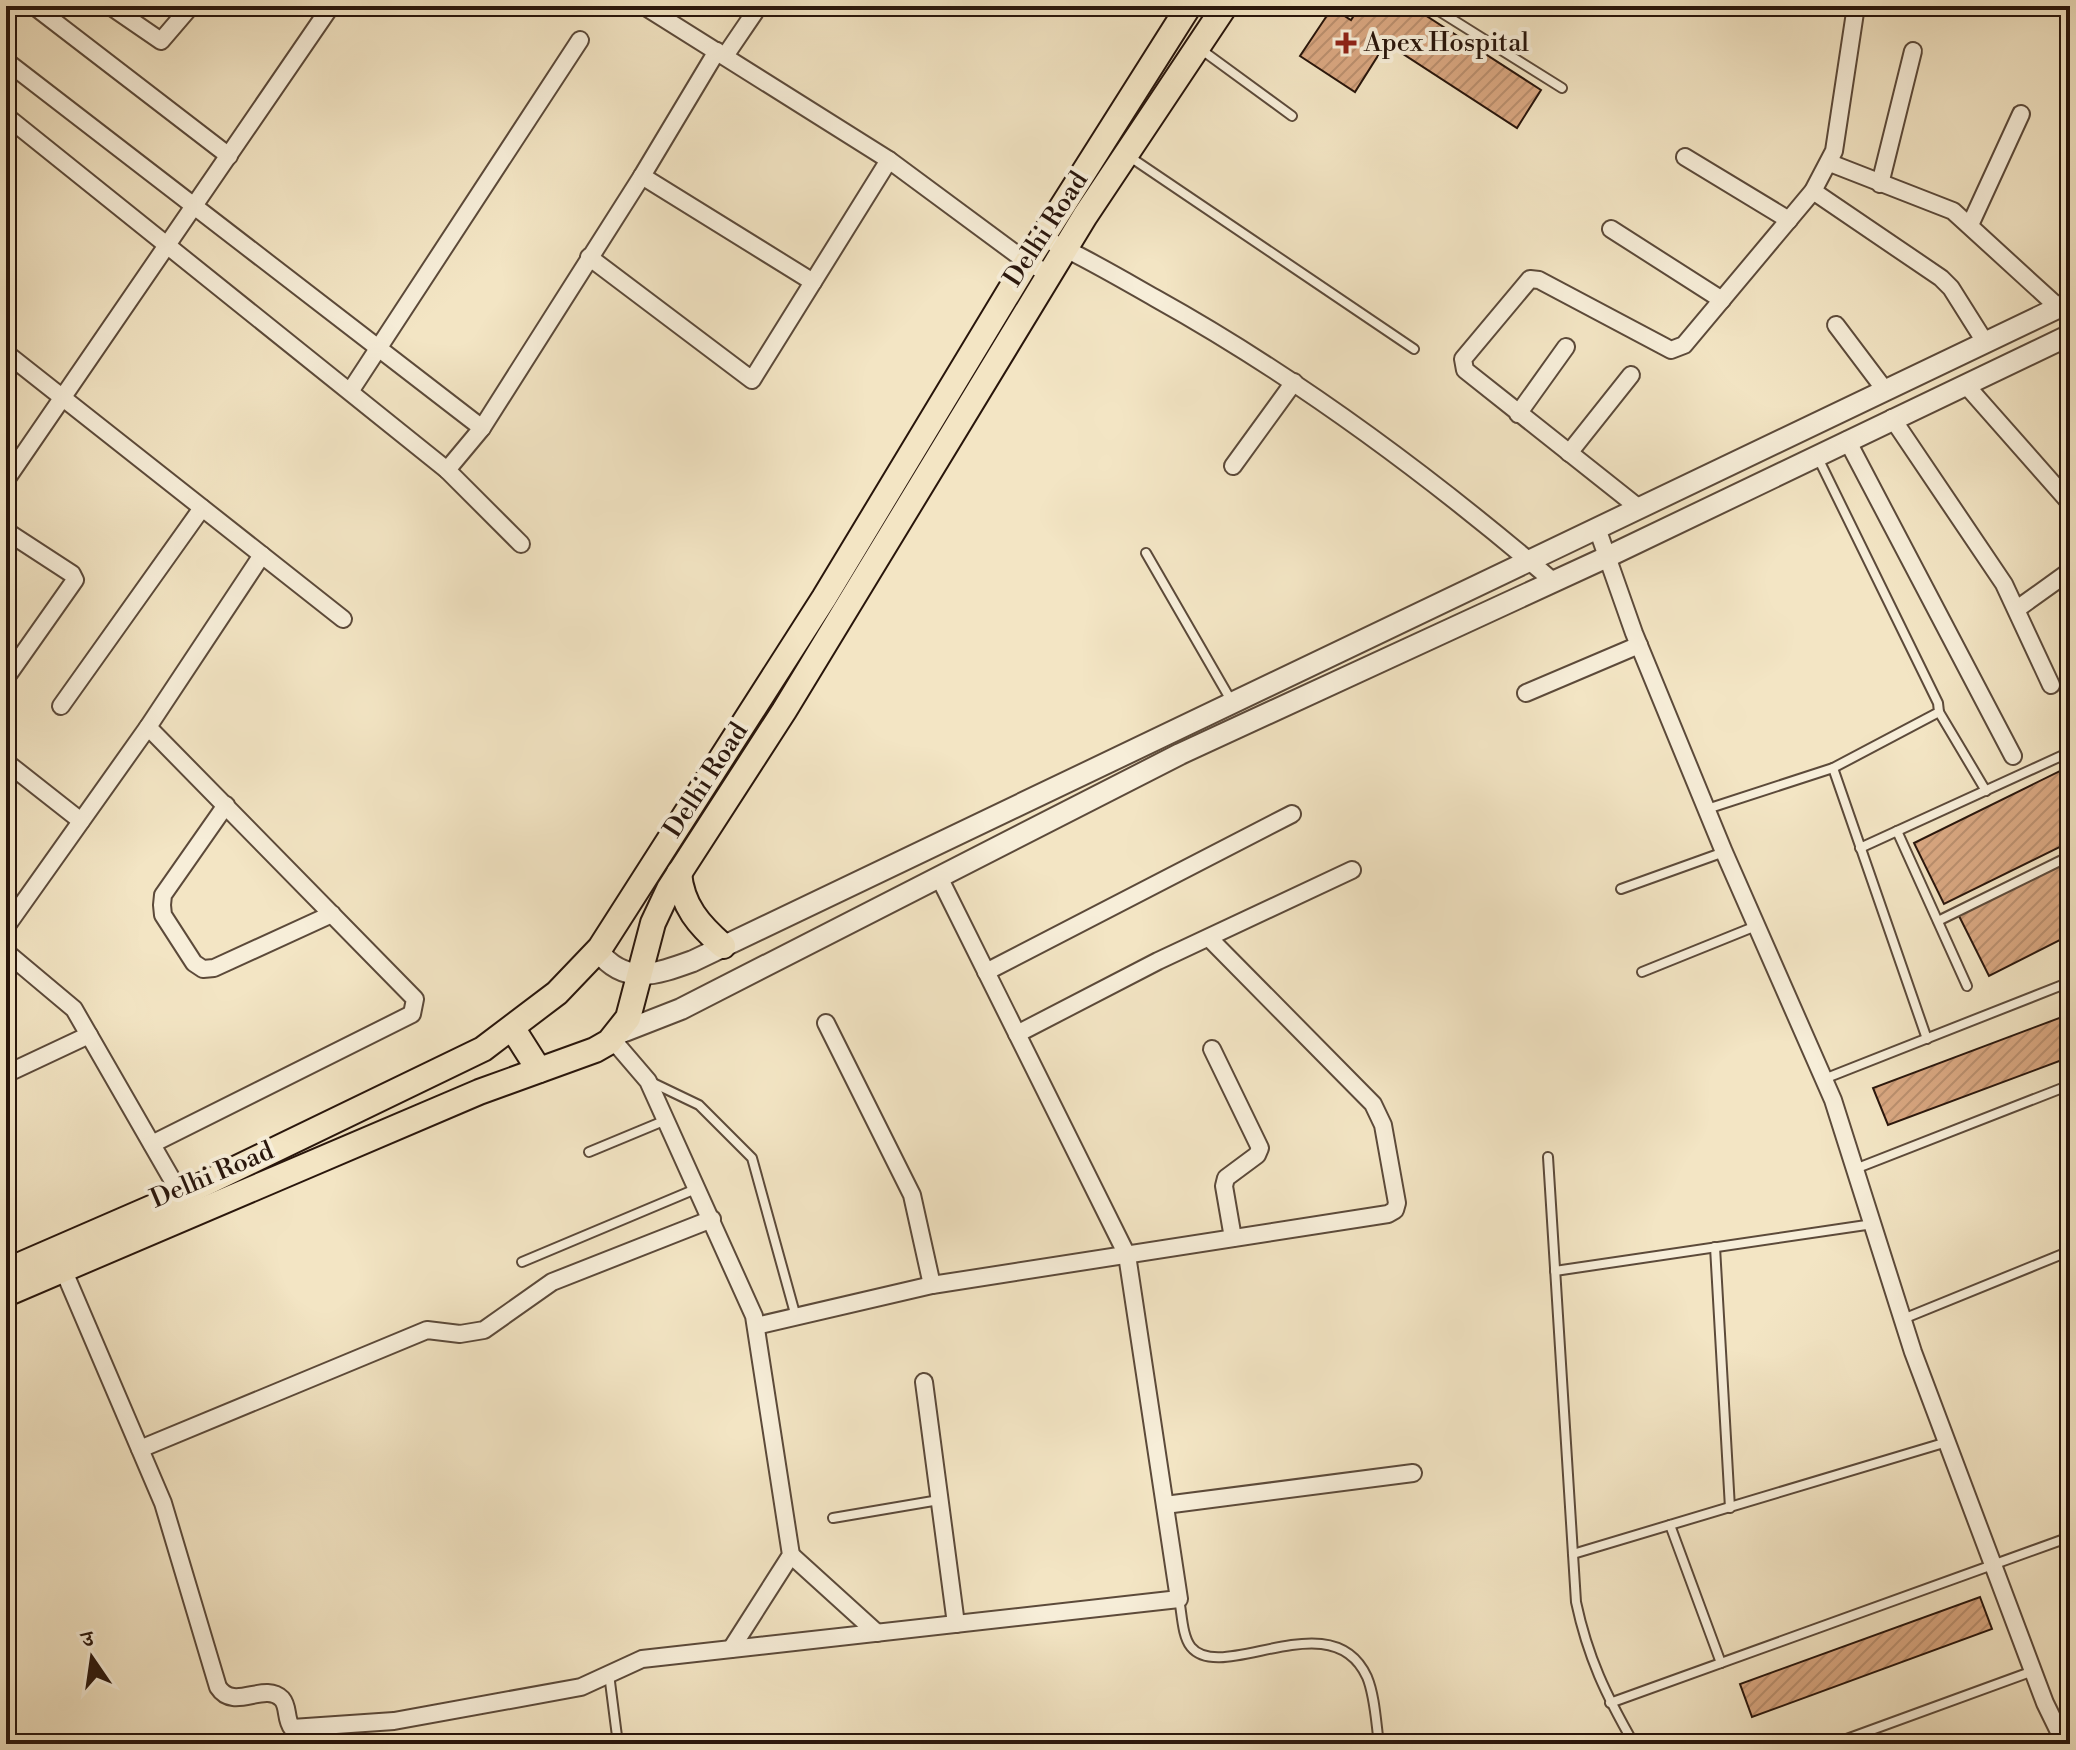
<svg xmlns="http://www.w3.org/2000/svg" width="2076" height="1750" viewBox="0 0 2076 1750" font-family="'Libre Bodoni','Noto Serif Devanagari',serif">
  <defs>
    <pattern id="building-hatch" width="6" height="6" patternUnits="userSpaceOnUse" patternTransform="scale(2)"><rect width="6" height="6" fill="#d9a781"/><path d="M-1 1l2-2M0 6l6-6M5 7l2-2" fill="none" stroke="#ba8f6e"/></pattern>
  </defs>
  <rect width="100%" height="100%" fill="#f3e5c4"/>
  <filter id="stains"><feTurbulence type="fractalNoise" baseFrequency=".0025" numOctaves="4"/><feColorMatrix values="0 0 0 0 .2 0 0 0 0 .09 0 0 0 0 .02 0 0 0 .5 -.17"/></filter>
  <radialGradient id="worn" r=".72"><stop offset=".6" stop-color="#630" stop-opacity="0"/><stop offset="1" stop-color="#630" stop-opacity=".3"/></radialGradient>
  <g fill="url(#building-hatch)" stroke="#29160c" stroke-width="2">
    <path d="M 1360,6 L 1411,6 L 1541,90 L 1517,128 L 1386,43 L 1355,92 L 1300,56 L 1332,8 L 1351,20 Z"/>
    <path d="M 2070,766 L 2070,842 L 1944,904 L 1914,843 Z"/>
    <path d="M 2070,859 L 2070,935 L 1989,976 L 1958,914 Z"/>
    <path d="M 2070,1014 L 2070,1057 L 1888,1125 L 1873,1088 Z"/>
    <path d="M 1980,1597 L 1992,1629 L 1752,1717 L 1740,1684 Z"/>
  </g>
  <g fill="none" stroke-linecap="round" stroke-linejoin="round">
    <g stroke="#5c4a3a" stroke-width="12">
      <g id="service">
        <path d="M 1431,6 L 1562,88"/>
        <path d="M 1199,48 L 1292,116"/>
        <path d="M 1130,157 L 1414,349"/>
        <path d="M 1146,553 L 1232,702"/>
        <path d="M 1939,712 L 1986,791"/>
        <path d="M 1833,768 L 1927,1039"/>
        <path d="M 1707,809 L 1833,768 L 1939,712 L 1938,703 L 1818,458"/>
        <path d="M 1897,831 L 1967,986"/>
        <path d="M 1860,848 L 2070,752"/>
        <path d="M 1621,889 L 1724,852"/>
        <path d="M 1938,921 L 2070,856"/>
        <path d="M 1642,972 L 1756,926"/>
        <path d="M 1824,1079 L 2070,982"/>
        <path d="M 649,1081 L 699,1105 L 752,1158 L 796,1317"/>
        <path d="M 589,1152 L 666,1120"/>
        <path d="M 1548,1157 L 1576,1602 C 1588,1658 1606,1695 1634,1744"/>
        <path d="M 1855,1169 L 2070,1085"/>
        <path d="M 1715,1247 L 1730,1508"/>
        <path d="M 522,1262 L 698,1188"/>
        <path d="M 1555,1271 L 1873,1224"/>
        <path d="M 1903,1319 L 2070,1251"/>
        <path d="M 833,1518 L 939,1500"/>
        <path d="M 1670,1525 L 1721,1663"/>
        <path d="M 1573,1554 L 1947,1442"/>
        <path d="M 1179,1599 C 1182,1613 1182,1636 1191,1647 C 1222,1685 1332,1600 1367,1677 C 1375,1696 1376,1723 1379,1744"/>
        <path d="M 609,1674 L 618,1744"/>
        <path d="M 1610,1703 L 2070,1537"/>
        <path d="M 1833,1744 L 2033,1671"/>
      </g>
    </g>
    <g stroke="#5c4a3a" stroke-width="20">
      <g id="minor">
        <path d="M 34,6 L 229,156"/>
        <path d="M 110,6 L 161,41 L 191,6"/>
        <path d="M 644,6 L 889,160 L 1027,262 L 1049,274"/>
        <path d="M 725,56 L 759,6"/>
        <path d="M 6,61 L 482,428"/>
        <path d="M 6,116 L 447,470 L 521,544"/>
        <path d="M 1685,157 L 1789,220"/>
        <path d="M 1830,163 L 1953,211 L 2058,307"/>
        <path d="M 642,176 L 813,282"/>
        <path d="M 1880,184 L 1913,51"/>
        <path d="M 1813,191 L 1941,278 L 1951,288 L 1985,342"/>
        <path d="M 1970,225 L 2021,114"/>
        <path d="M 1611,229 L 1722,300"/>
        <path d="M 1043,238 C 1081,255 1118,277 1155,298 C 1299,378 1429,475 1554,582"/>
        <path d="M 589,257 L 752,380 L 889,160"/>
        <path d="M 1836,325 L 1885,390"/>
        <path d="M 6,353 L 343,619"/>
        <path d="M 1965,384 L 2070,503"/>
        <path d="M 351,390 L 580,40"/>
        <path d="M 1518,414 L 1566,347"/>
        <path d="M 1892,418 L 2004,584 L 2051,685"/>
        <path d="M 1847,440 L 2013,756"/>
        <path d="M 1569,453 L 1631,375"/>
        <path d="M 1233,466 L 1294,382"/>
        <path d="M 447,470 L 482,428 L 642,176 L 717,51"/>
        <path d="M 6,480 L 331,6"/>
        <path d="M 1639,508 L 1465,370 L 1463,359 L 1530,279 L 1539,280 L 1671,350 L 1684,345 L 1813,191 L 1834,151 L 1856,6"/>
        <path d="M 1597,528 L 1634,633 L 1724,852 L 1833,1100 L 1913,1352 L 2045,1703 L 2065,1744"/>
        <path d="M 6,531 L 72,574 L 75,580 L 6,678"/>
        <path d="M 2017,609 L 2070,571"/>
        <path d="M 1526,693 L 1639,645"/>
        <path d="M 61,706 L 202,508"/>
        <path d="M 148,727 L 415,999 L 412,1014 L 152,1144"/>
        <path d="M 6,762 L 81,821"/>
        <path d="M 226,805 L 163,895 L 162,905 L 163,915 L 194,963 L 203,969 L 214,968 L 332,914"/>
        <path d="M 6,927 L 148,727 L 262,555"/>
        <path d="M 6,952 L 74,1009 L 181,1195"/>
        <path d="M 986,972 L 1292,814"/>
        <path d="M 826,1023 L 912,1195 L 932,1285"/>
        <path d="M 1017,1034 L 1158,961 L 1352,870"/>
        <path d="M 612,1039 L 648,1081 L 754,1316 L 791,1555 L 731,1649"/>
        <path d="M 1212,1049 L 1260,1148 L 1257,1155 L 1226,1178 L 1224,1186 L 1233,1238"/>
        <path d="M 6,1074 L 89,1035"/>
        <path d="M 60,1262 L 163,1503 L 218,1687 C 234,1712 264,1681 282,1699 C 289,1707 285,1719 292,1728 L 394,1721 L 581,1687 L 642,1659 L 1179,1599 L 1127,1255 L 940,879"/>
        <path d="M 756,1326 L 932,1285 L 1388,1214 L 1395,1210 L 1397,1203 L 1383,1125 L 1373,1104 L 1209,938"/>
        <path d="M 924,1382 L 956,1624"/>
        <path d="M 140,1449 L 427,1330 L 460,1334 L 484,1330 L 552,1282 L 712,1219"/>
        <path d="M 1165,1505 L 1413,1473"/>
        <path d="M 791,1555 L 877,1633"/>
      </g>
    </g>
    <g stroke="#5c4a3a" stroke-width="24">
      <g id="tertiary">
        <path d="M 598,951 C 625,986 657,974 693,961 L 2070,302"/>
        <path d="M 617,1034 L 681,1009 L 1180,754 L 1607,557 L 2070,335"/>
      </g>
    </g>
    <g stroke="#29160c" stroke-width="28">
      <g id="primary">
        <path d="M 679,873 C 682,906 699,925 723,946"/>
        <path d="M 513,1029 L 539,1070"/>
        <path d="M 6,1271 L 181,1195 L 483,1049 L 557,993 L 600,948 L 824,598 L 1027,262 L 1189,6"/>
        <path d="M 6,1294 L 479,1092 L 595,1050 L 609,1042 L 628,1018 L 653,923 L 669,889 L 784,711 L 1085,216 L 1225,6"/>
      </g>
    </g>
    <use href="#service" stroke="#f7eed9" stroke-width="8"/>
    <use href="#minor" stroke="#f7eed9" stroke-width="16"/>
    <use href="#tertiary" stroke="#f7eed9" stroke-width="20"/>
    <use href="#primary" stroke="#f3e5c4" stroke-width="24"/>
  </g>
  <path fill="#8f2418" stroke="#f7eed9" stroke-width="3" d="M1342 31h8v8h8v8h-8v8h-8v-8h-8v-8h8z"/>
  <g text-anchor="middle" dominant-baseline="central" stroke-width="8" stroke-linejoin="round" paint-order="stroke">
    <g font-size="26" fill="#29160c" stroke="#f7eed9" text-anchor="start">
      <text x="1364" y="43">Apex Hospital</text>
    </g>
    <g font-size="26" fill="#29160c" stroke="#f7eed9">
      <text transform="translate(1046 229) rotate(-57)">Delhi Road</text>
      <text transform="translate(706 780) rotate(-57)">Delhi Road</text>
      <text transform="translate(212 1175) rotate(-23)">Delhi Road</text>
    </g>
  </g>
  <rect width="2076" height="1750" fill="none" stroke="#f3e5c4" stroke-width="32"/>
  <rect x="8" y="8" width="2060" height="1734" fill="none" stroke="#29160c" stroke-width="4"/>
  <rect x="16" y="16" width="2044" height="1718" fill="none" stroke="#29160c" stroke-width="2"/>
  <g transform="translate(92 1658) rotate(347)" stroke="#f7eed9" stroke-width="6" paint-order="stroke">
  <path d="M0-6L14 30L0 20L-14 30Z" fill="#29160c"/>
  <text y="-12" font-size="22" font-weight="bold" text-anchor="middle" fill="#29160c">उ</text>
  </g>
  <rect width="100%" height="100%" filter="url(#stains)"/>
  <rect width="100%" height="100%" fill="url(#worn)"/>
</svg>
